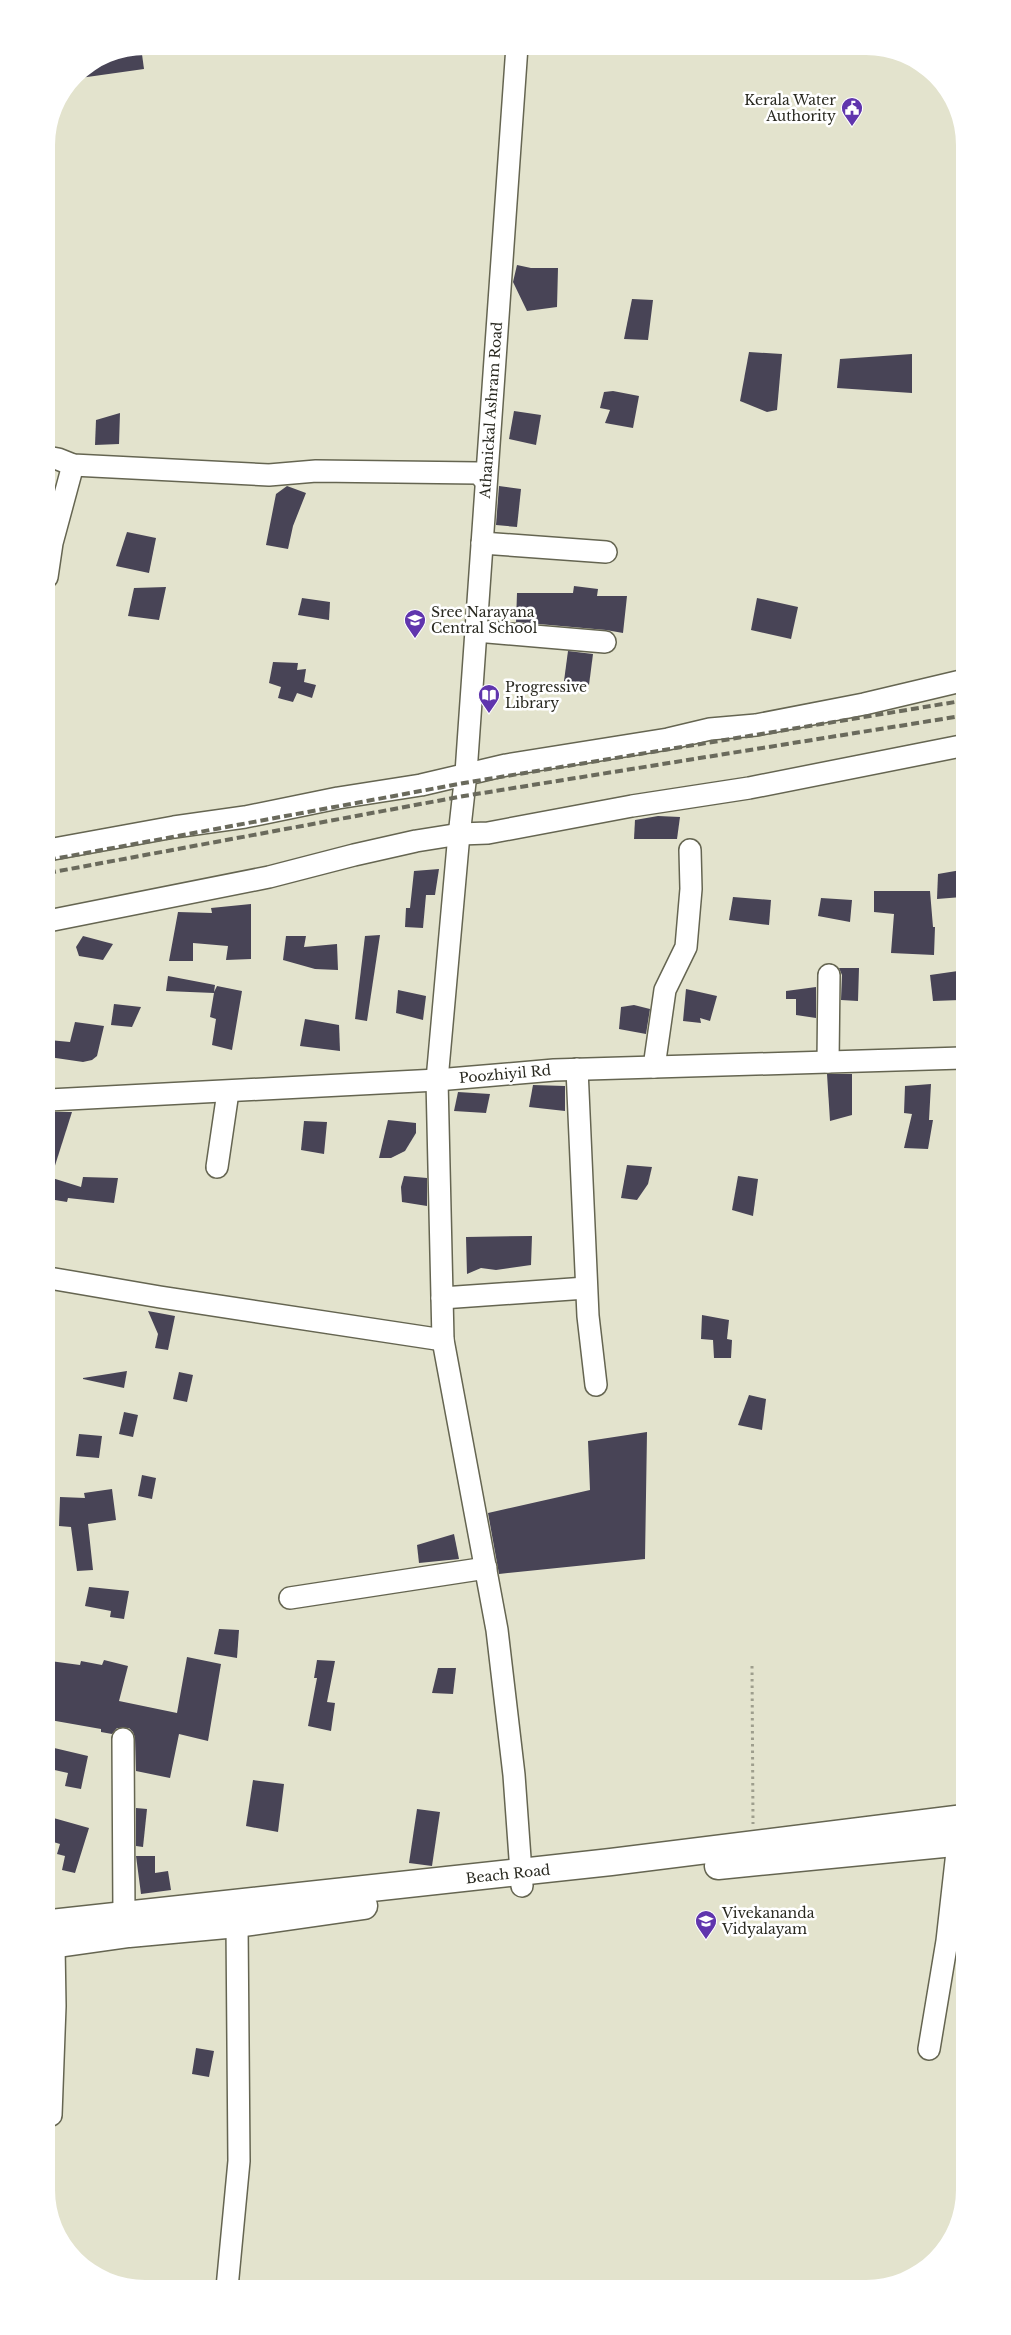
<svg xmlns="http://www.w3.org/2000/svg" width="1011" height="2335" viewBox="0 0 1011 2335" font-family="'Libre Baskerville',serif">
  <rect width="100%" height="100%" fill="#e3e3cd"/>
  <g fill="#484456">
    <path d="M 139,47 L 141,47 L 144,69 L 73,79 L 75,75 L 108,54 Z"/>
    <path d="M 517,265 L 531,268 L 558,268 L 557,307 L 527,311 L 513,282 Z"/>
    <path d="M 632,299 L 653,300 L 648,340 L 624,339 Z"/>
    <path d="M 749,352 L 782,354 L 777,410 L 767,412 L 740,401 Z"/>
    <path d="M 912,354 L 912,393 L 837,388 L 840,359 Z"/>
    <path d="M 613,391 L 639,396 L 633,428 L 605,423 L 610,410 L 600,408 L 604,392 Z"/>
    <path d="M 514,411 L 541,415 L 536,445 L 509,439 Z"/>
    <path d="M 120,413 L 119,444 L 95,445 L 96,420 Z"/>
    <path d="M 287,486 L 306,493 L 293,526 L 288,549 L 266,545 L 276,494 Z"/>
    <path d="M 499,486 L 521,489 L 517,527 L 496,525 Z"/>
    <path d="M 127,532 L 156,538 L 149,573 L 116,566 Z"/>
    <path d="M 574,586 L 598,589 L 597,596 L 627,596 L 623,633 L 606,630 L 516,622 L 517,593 L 573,593 Z"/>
    <path d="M 166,587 L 159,620 L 128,616 L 134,588 Z"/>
    <path d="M 302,598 L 330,602 L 329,620 L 298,615 Z"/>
    <path d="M 757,598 L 798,607 L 791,639 L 751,630 Z"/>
    <path d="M 568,651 L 593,654 L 589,685 L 564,681 Z"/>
    <path d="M 273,662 L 298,663 L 297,670 L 306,669 L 304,682 L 316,685 L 312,698 L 297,693 L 293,702 L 278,698 L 281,687 L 269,683 Z"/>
    <path d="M 658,816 L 680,817 L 677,839 L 634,839 L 635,820 Z"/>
    <path d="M 439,869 L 435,895 L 426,895 L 423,928 L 405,927 L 406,908 L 410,908 L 414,871 Z"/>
    <path d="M 961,870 L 962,897 L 937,899 L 938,874 Z"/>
    <path d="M 874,891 L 930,891 L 933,927 L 935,927 L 934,955 L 891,953 L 894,914 L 874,912 Z"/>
    <path d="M 733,897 L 771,900 L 769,925 L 729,920 Z"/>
    <path d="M 821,898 L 852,900 L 850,922 L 818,916 Z"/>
    <path d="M 251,904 L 251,959 L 226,960 L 228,946 L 193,943 L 193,961 L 169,961 L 178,912 L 212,913 L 211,908 Z"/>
    <path d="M 380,935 L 367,1021 L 355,1019 L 365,936 Z"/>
    <path d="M 83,936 L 113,944 L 103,960 L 79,956 L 76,947 Z"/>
    <path d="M 286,936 L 306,936 L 304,947 L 337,944 L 338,970 L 315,969 L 283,960 Z"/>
    <path d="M 839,968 L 859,968 L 858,1001 L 841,1000 L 842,975 Z"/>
    <path d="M 958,971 L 960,1000 L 933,1001 L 930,975 Z"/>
    <path d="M 168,976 L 215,985 L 214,992 L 217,986 L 242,991 L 232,1050 L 212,1045 L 216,1019 L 210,1017 L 214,993 L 166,991 Z"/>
    <path d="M 816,987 L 816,1018 L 796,1015 L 796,999 L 786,999 L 786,991 Z"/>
    <path d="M 686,989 L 717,996 L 710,1021 L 700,1018 L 701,1023 L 683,1021 Z"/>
    <path d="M 398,990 L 426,996 L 423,1020 L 396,1013 Z"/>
    <path d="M 114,1004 L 141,1007 L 132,1027 L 111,1025 Z"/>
    <path d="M 634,1005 L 650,1009 L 646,1034 L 619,1029 L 621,1007 Z"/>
    <path d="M 305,1019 L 339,1025 L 340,1051 L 300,1046 Z"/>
    <path d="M 75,1022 L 104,1026 L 97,1056 L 92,1060 L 83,1062 L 49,1057 L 49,1040 L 70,1042 Z"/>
    <path d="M 827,1074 L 852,1074 L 852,1115 L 830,1121 Z"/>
    <path d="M 931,1084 L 929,1120 L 933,1120 L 928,1149 L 904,1148 L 912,1114 L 904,1113 L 905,1086 Z"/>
    <path d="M 533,1085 L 565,1086 L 565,1111 L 529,1107 Z"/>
    <path d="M 458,1092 L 490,1094 L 486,1113 L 454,1111 Z"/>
    <path d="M 49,1112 L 72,1112 L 52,1175 L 49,1175 Z"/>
    <path d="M 388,1120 L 416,1123 L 416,1133 L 405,1151 L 391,1158 L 379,1158 Z"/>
    <path d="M 304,1121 L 327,1122 L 324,1154 L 301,1150 Z"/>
    <path d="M 627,1165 L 652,1167 L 648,1184 L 637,1200 L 621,1198 Z"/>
    <path d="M 404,1176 L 427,1178 L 427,1206 L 402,1202 L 401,1187 Z"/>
    <path d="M 738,1176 L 758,1179 L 753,1216 L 732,1210 Z"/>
    <path d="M 49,1177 L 81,1187 L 83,1177 L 118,1178 L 114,1203 L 68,1198 L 67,1202 L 49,1199 Z"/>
    <path d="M 532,1236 L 531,1265 L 496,1270 L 481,1268 L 467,1274 L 466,1237 Z"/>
    <path d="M 148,1311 L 175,1316 L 168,1350 L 155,1348 L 158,1334 Z"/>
    <path d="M 702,1315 L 729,1320 L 727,1339 L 732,1340 L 731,1358 L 714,1358 L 713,1340 L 701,1339 Z"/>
    <path d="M 127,1371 L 124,1388 L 83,1379 L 83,1378 Z"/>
    <path d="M 179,1372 L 193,1375 L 187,1402 L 173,1399 Z"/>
    <path d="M 749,1395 L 766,1399 L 762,1430 L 738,1425 Z"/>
    <path d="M 124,1412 L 138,1415 L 133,1437 L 119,1434 Z"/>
    <path d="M 647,1432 L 645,1559 L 499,1574 L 488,1513 L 590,1490 L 588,1441 Z"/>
    <path d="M 79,1434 L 102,1436 L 99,1458 L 76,1456 Z"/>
    <path d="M 142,1475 L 156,1478 L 152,1499 L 138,1496 Z"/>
    <path d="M 112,1489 L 116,1520 L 88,1524 L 93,1570 L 77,1571 L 71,1527 L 59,1526 L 60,1497 L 85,1498 L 84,1493 Z"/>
    <path d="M 454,1534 L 459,1559 L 419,1563 L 417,1545 Z"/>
    <path d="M 89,1587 L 129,1591 L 124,1619 L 110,1617 L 111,1611 L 85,1606 Z"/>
    <path d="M 219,1629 L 239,1630 L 237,1658 L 214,1654 Z"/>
    <path d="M 187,1657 L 221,1664 L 208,1741 L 179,1734 L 170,1778 L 136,1771 L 135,1738 L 133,1732 L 129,1728 L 117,1728 L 112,1734 L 101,1732 L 101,1729 L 50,1720 L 50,1661 L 80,1665 L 81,1661 L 102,1665 L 104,1660 L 128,1666 L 119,1701 L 177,1713 Z"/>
    <path d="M 317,1660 L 335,1661 L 327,1702 L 335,1703 L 331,1731 L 308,1726 L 317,1678 L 314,1678 Z"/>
    <path d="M 438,1668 L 456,1668 L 453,1694 L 432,1693 Z"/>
    <path d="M 50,1747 L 88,1756 L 81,1789 L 65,1786 L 68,1773 L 50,1769 Z"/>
    <path d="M 253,1780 L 284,1784 L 278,1832 L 246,1826 Z"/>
    <path d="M 136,1808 L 147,1809 L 143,1847 L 136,1846 Z"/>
    <path d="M 417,1809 L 440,1812 L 432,1866 L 409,1863 Z"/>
    <path d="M 50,1817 L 89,1828 L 75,1873 L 62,1870 L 65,1856 L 57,1854 L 60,1844 L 50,1841 Z"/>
    <path d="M 136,1856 L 155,1856 L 155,1873 L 168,1871 L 171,1890 L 141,1894 Z"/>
    <path d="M 196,2048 L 214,2051 L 209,2077 L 192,2074 Z"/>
  </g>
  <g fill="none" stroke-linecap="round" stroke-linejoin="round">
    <g stroke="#656551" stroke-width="24">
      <g id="minor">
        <path d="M 517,46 L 466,773 L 458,845 L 437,1080 L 443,1340 L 497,1630 L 514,1775 L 522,1886"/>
        <path d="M 47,457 L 58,459 L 73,465 L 269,475 L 316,471 L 478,473 L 486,481"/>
        <path d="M 482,543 L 606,552"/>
        <path d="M 47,577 L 52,543 L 73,465"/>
        <path d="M 476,631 L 605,642"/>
        <path d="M 48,850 L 174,827 L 245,817 L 338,798 L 421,785 L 506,765 L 668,739 L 710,729 L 756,725 L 864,704 L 961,681"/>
        <path d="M 48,921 L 269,877 L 354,855 L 416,841 L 460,834 L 488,833 L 632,806 L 749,788 L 961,746"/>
        <path d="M 828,1062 L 829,975"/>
        <path d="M 654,1067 L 665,990 L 686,947 L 691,889 L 690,850"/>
        <path d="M 577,1069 L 588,1316 L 596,1385"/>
        <path d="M 49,1100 L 437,1080 L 554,1070 L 962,1058"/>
        <path d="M 217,1167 L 228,1092"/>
        <path d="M 49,1278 L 160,1297 L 443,1340"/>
        <path d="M 442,1298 L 586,1288"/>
        <path d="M 290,1598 L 486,1568"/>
        <path d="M 123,1739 L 124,1915"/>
        <path d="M 929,2049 L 947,1941 L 958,1843"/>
        <path d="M 51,2115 L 55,2006 L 54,1945"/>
        <path d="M 227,2288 L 239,2161 L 237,1924"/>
      </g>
    </g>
    <g stroke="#656551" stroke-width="29">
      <g id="major">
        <path d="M 718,1866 L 964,1842"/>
        <path d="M 51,1923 L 611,1862 L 964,1818"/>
        <path d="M 51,1945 L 129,1934 L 237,1924 L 364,1906"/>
      </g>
    </g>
    <path stroke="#9e9e8d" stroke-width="3" stroke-dasharray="2.5 4" stroke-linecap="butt" d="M 752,1666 L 753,1824"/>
    <use href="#minor" stroke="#fff" stroke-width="21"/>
    <use href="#major" stroke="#fff" stroke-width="26"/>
    <g stroke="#6a6a5c" stroke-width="4" stroke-dasharray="8 4" stroke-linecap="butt">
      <path d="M 48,860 L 464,783 L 961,701"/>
      <path d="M 48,873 L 464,796 L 961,716"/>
    </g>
  </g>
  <defs>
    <g id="civic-pin" transform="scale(1.125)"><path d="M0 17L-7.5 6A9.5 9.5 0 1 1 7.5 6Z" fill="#6035ad" stroke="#fff"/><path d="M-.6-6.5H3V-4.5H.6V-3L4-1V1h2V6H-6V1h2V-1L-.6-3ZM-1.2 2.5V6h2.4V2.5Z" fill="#fff"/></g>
    <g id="school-pin" transform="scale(1.125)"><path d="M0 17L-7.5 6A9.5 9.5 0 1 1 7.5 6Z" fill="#6035ad" stroke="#fff"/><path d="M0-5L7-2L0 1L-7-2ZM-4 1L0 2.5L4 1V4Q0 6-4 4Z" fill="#fff"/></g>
    <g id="library-pin" transform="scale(1.125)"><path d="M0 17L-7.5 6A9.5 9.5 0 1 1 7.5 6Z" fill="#6035ad" stroke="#fff"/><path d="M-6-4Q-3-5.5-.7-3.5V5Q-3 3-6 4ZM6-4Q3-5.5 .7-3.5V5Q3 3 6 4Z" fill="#fff"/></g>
  </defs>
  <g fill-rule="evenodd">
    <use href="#civic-pin" x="852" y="108"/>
    <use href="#school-pin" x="415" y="620"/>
    <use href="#library-pin" x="489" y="695"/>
    <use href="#school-pin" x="706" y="1921"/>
  </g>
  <g text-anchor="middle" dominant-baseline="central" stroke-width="5" stroke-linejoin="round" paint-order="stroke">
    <g font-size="14" fill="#292920" stroke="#fff" text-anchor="start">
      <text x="836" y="100" text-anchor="end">Kerala Water<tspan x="836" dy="16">Authority</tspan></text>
      <text x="431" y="612">Sree Narayana<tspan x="431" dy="16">Central School</tspan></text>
      <text x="505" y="687">Progressive<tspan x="505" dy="16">Library</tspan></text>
      <text x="722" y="1913">Vivekananda<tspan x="722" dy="16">Vidyalayam</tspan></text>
    </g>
    <g font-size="14" fill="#292920" stroke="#fff">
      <text transform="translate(491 410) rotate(-86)">Athanickal Ashram Road</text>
      <text transform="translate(505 1074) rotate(-5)">Poozhiyil Rd</text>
      <text transform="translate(508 1874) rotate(-6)">Beach Road</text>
    </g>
  </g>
  <path d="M0 0H1011V2335H0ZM145 55H866A90 90 0 0 1 956 145V2190A90 90 0 0 1 866 2280H145A90 90 0 0 1 55 2190V145A90 90 0 0 1 145 55Z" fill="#fff" fill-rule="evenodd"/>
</svg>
